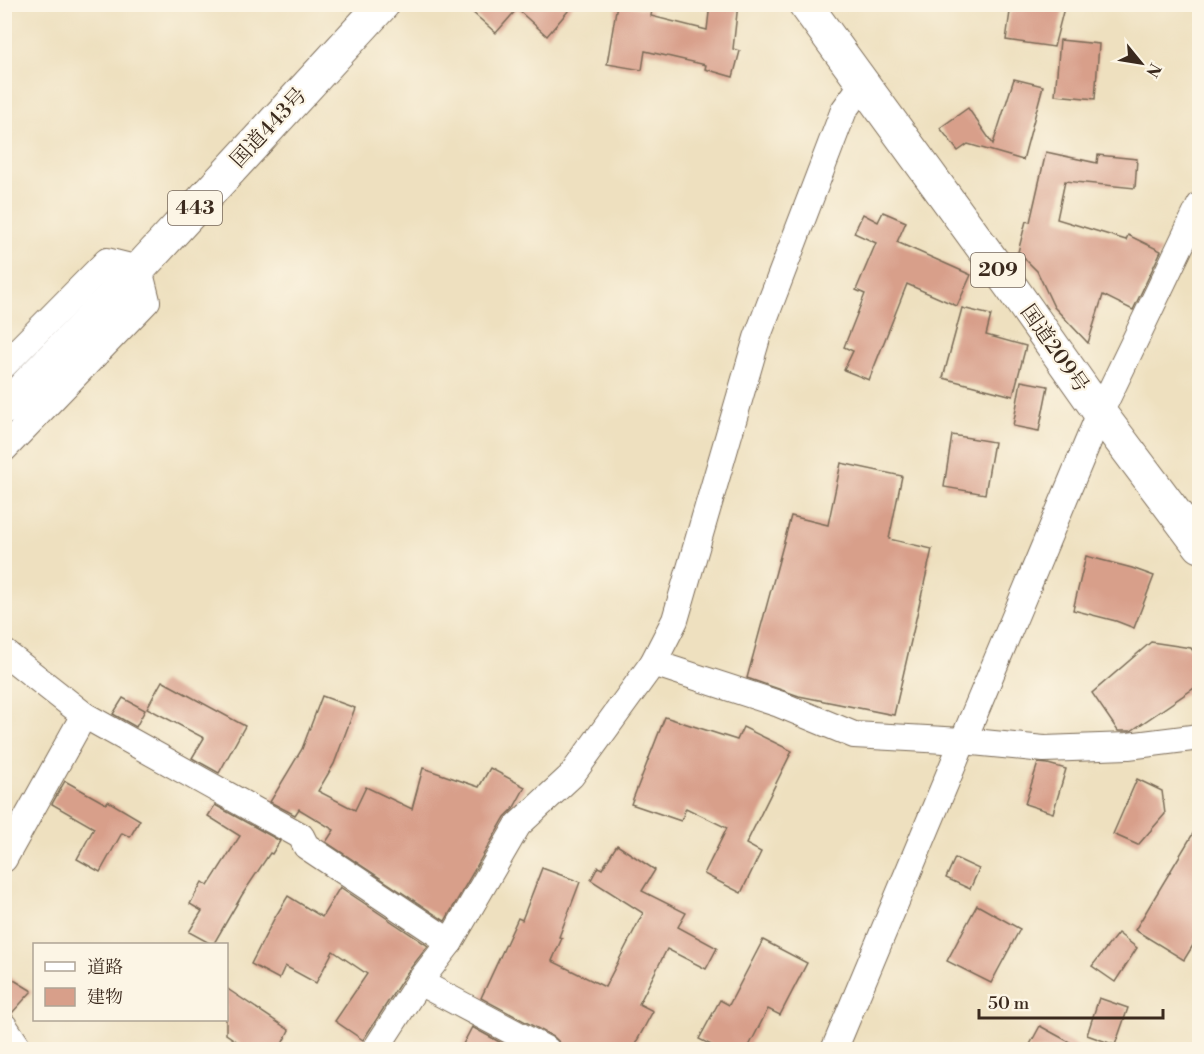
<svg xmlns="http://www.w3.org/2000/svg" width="1204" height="1054" viewBox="0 0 1204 1054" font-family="'Libre Bodoni','Noto Serif JP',serif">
  <rect width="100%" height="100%" fill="#fcf5e5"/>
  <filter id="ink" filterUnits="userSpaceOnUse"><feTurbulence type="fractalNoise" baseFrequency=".0167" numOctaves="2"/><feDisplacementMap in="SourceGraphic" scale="12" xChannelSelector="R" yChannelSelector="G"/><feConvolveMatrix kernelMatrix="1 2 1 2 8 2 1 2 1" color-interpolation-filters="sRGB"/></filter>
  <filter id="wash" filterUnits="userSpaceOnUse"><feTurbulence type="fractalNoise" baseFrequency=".008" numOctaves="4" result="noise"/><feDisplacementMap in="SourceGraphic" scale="24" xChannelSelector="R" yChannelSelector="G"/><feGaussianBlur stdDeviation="1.35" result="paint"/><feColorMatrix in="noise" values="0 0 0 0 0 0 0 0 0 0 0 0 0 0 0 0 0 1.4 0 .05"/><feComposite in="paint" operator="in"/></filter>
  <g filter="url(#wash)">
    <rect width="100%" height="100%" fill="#eee0bf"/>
    <g id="blocks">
      <g fill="#d89f8a">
        <path d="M 463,4 L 574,4 L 547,36 L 517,9 L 496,33 Z"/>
        <path d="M 617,4 L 652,10 L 651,16 L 707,30 L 710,4 L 738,4 L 733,49 L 740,51 L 733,77 L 705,69 L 706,65 L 645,51 L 642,70 L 607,64 Z"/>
        <path d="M 1016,4 L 1065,4 L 1054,47 L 1006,40 L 1010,12 L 1014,12 Z"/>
        <path d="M 1060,40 L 1099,44 L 1095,99 L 1055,95 Z"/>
        <path d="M 1014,79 L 1043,86 L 1023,160 L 968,144 L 958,151 L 940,128 L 968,108 L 993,144 Z"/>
        <path d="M 1046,152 L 1097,163 L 1098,155 L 1137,159 L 1135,188 L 1065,181 L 1057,219 L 1126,240 L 1128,235 L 1161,251 L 1133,310 L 1103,295 L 1088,343 L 1054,307 L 1037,271 L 1018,252 L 1026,221 L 1030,222 Z"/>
        <path d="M 883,212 L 906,222 L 897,242 L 971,275 L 957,306 L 907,284 L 869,380 L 844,370 L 853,351 L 844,347 L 865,294 L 856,290 L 876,243 L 854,233 L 863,214 L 878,222 Z"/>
        <path d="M 962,308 L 991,315 L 986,335 L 1026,346 L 1013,396 L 943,378 Z"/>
        <path d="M 1021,381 L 1048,386 L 1039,431 L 1013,426 Z"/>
        <path d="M 952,435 L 994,442 L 985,494 L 944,487 Z"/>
        <path d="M 841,463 L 902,476 L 889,539 L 932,549 L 894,715 L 799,696 L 747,678 L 791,516 L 828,525 Z"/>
        <path d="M 1086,556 L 1132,568 L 1154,576 L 1134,628 L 1116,621 L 1073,610 Z"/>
        <path d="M 1151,642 L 1191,648 L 1200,661 L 1200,684 L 1131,731 L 1118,731 L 1092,693 Z"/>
        <path d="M 162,681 L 245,726 L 219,773 L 192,758 L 204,738 L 147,708 Z"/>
        <path d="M 322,696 L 355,708 L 334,764 L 318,791 L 355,810 L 366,787 L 412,809 L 423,768 L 479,787 L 490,768 L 525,787 L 513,809 L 505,817 L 445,921 L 326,842 L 334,830 L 299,809 L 295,815 L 270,802 L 302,749 Z"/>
        <path d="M 123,698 L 145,710 L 136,727 L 113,714 Z"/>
        <path d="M 665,717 L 737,740 L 743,727 L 792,751 L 746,844 L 761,852 L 741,893 L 704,874 L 727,828 L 686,808 L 681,821 L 631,804 Z"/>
        <path d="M 1038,763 L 1048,764 L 1066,769 L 1053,813 L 1025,804 Z"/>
        <path d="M 1137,779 L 1162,791 L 1165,814 L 1138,845 L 1113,834 Z"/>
        <path d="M 65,781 L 106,804 L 108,801 L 140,820 L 130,837 L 122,833 L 100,872 L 77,859 L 94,828 L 52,804 Z"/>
        <path d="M 215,805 L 280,841 L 272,854 L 270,853 L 242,895 L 213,945 L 189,932 L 202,911 L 190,904 L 202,882 L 208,886 L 240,836 L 208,816 Z"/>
        <path d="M 1200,822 L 1200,934 L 1184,960 L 1135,930 Z"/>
        <path d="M 617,845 L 655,870 L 642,891 L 686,913 L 678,927 L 717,948 L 706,969 L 667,949 L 639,1004 L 653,1011 L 632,1050 L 562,1050 L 560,1043 L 554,1037 L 481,998 L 518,918 L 522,920 L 542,868 L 580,882 L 559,937 L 562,938 L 552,961 L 605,987 L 643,913 L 591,880 L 598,867 L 602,869 Z"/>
        <path d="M 955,858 L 979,869 L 970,889 L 946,878 Z"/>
        <path d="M 340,887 L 428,946 L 406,974 L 363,1040 L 335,1021 L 367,974 L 333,951 L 316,983 L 285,966 L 279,979 L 251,964 L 274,919 L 288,896 L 322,917 Z"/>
        <path d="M 977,905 L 1020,929 L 991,983 L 947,961 Z"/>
        <path d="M 1118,933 L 1137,948 L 1115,982 L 1092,966 Z"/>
        <path d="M 763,940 L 807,963 L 780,1015 L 768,1009 L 747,1050 L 721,1050 L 699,1039 L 720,1000 L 729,1005 Z"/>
        <path d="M 4,974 L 32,991 L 12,1013 L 4,1011 Z"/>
        <path d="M 226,988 L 289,1030 L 279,1050 L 250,1050 L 226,1034 Z"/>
        <path d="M 1099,998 L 1128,1008 L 1115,1045 L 1087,1035 Z"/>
        <path d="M 1040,1026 L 1084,1050 L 1027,1050 Z"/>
        <path d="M 472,1027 L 514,1050 L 460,1050 Z"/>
      </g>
    </g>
  </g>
  <g filter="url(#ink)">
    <use href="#blocks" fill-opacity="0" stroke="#7a6a56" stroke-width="1.5"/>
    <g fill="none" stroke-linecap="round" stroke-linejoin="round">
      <g stroke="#7a6a56" stroke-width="28">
        <g id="minor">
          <path d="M 4,365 L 107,261 L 139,269 L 147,301 L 4,449"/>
          <path d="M 4,652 L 84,715 L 301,836 L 306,846 L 450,942"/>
          <path d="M 653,663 L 779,704 L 854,735 L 963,741 L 1044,749 L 1128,746 L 1200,737"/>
          <path d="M 4,859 L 84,715"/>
          <path d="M 419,982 L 547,1050"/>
          <path d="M 4,1026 L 20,1050"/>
          <path d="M 375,1050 L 419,982 L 450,942 L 518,825 L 571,776 L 653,663 L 675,620 L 757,338 L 844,110 L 862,85"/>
          <path d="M 834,1050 L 1100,413 L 1200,205"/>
        </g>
      </g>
      <g stroke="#7a6a56" stroke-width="35">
        <g id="highway">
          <path d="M 805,4 L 1012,288 L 1100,413 L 1200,546"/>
          <path d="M 4,408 L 139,269 L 383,4"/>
        </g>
      </g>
      <use href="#minor" stroke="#fff" stroke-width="26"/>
      <use href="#highway" stroke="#fff" stroke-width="33"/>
    </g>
  </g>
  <g text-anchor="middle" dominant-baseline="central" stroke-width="4.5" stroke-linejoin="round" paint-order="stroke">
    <g fill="#fcf5e5" stroke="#75675a" stroke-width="1.5">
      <rect x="168" y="191" width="54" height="34" rx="4.5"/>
      <rect x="971" y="253" width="54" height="34" rx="4.5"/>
    </g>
    <g font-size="20" font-weight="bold" fill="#3b2a1e">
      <text x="195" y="208">443</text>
      <text x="998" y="270">209</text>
    </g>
    <g font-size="21" fill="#3b2a1e" stroke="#fcf5e5">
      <text transform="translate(269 128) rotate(-47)">国道443号</text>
      <text transform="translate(1054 349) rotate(55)">国道209号</text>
    </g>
  </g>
  <rect width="1204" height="1054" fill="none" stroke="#fcf5e5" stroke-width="24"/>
  <rect x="33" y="943" width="195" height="78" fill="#fcf5e5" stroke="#afa495" stroke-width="1.5"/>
  <rect x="45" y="962" width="30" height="9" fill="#ffffff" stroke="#afa495" stroke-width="1.5"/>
  <text x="87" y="973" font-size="18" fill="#3b2a1e">道路</text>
  <rect x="45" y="988" width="30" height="18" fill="#d89f8a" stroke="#afa495" stroke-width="1.5"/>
  <text x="87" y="1003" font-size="18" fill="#3b2a1e">建物</text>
  <g transform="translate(1141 63) rotate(120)" stroke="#fcf5e5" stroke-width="4.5" paint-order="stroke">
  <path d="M0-4.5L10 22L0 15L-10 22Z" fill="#3b2a1e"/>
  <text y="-9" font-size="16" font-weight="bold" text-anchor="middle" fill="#3b2a1e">N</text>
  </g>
  <path d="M979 1009v9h184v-9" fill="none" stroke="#3b2a1e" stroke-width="3"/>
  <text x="988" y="1009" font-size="18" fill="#3b2a1e" stroke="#fcf5e5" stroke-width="4.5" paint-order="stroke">50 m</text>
</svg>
